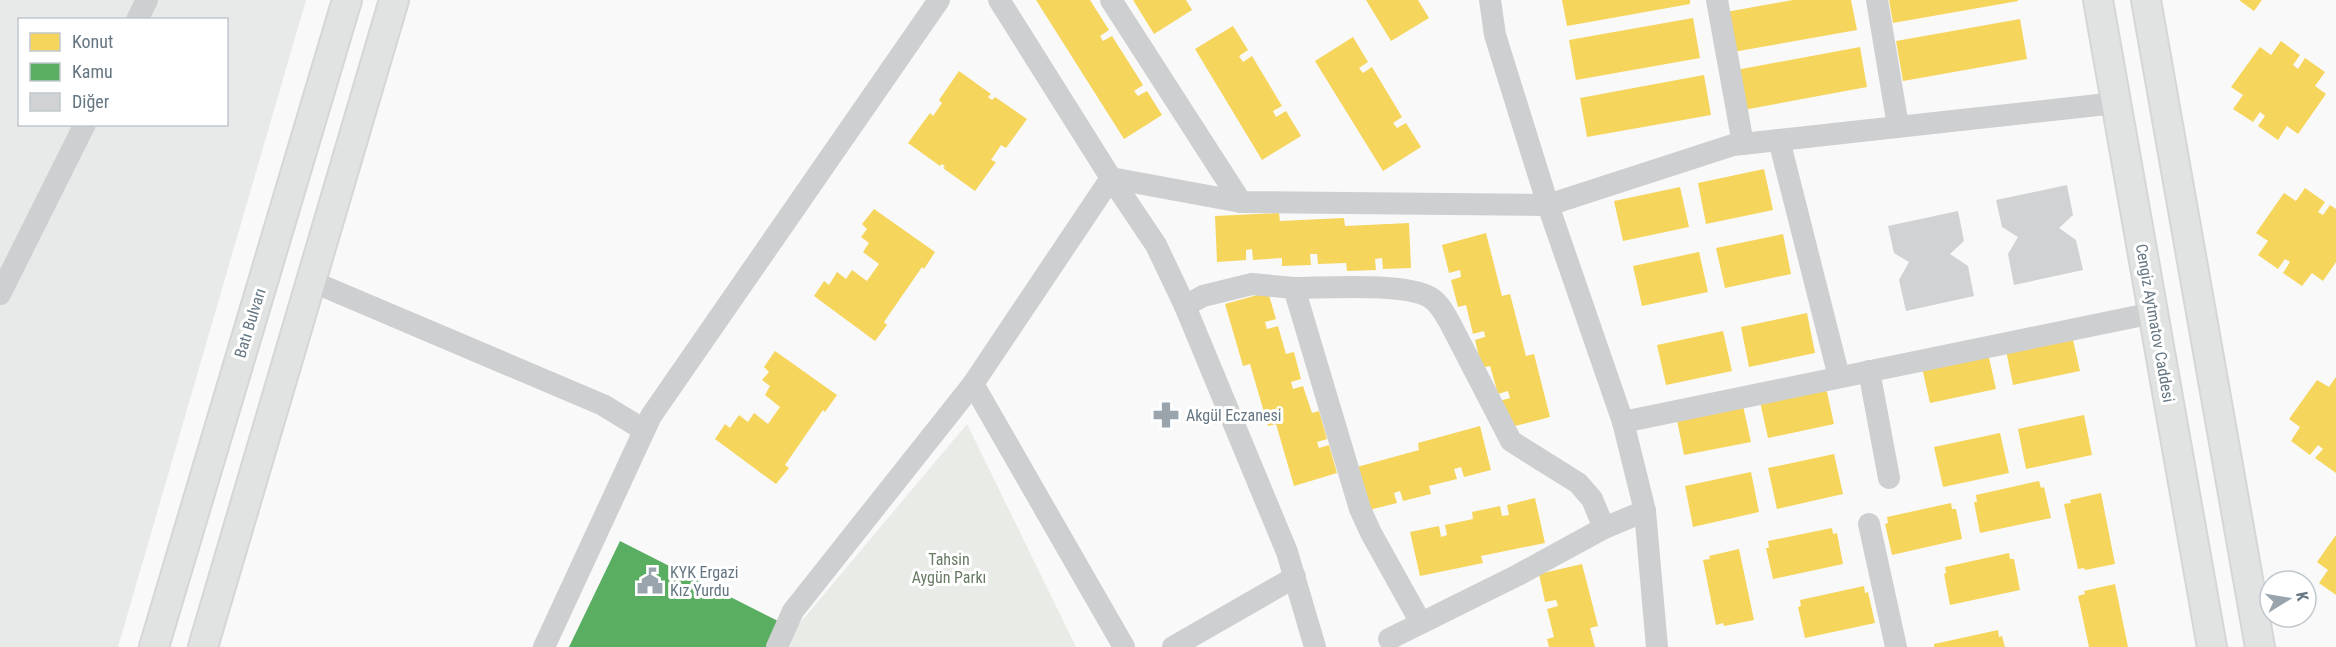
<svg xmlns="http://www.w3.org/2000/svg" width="2336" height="647" viewBox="0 0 2336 647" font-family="'Roboto Condensed',sans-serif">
  <rect width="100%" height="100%" fill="#f9f9f9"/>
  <path fill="#e8e9e9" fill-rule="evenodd" d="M 0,0 L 306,0 L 118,647 L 0,647 ZM 20,20 L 226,20 L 226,124 L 20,124 Z"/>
  <path fill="#e8ebe6" d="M 967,424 L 1076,647 L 790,647 L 799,624 Z"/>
  <g fill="#f6d55c">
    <path d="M 1036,0 L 1090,0 L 1109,30 L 1100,36 L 1103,41 L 1112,36 L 1143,85 L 1134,91 L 1138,96 L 1147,91 L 1162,115 L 1124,139 Z"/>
    <path d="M 1133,0 L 1186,0 L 1192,10 L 1154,34 Z"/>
    <path d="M 1366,0 L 1418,0 L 1429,18 L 1391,41 Z"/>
    <path d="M 1562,0 L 1690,0 L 1690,4 L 1567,26 Z"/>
    <path d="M 1793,0 L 1851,0 L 1857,30 L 1733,52 L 1726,12 Z"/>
    <path d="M 1889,0 L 2018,0 L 2018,1 L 1893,23 Z"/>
    <path d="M 2239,0 L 2262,0 L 2254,11 Z"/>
    <path d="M 1693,18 L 1700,58 L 1576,80 L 1569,40 Z"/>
    <path d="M 2020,19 L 2027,59 L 1903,81 L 1896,41 Z"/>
    <path d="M 1233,26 L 1248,50 L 1239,56 L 1243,62 L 1252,56 L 1282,106 L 1273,111 L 1276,117 L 1286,111 L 1301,136 L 1262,160 L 1195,49 Z"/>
    <path d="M 1353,37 L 1368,62 L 1359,68 L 1363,73 L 1372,67 L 1402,117 L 1393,123 L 1397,128 L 1406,123 L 1421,147 L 1383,171 L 1315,61 Z"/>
    <path d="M 2281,41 L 2300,55 L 2293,65 L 2298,69 L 2305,58 L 2325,72 L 2315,86 L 2326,94 L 2298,134 L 2287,126 L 2278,140 L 2258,126 L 2265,116 L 2260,112 L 2253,122 L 2233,109 L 2243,95 L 2231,87 L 2260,47 L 2271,55 Z"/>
    <path d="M 1860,47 L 1867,87 L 1743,110 L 1736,70 Z"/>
    <path d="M 959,71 L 991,94 L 988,97 L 992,100 L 995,97 L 1027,119 L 1006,148 L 1001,145 L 991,160 L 996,162 L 975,191 L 943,168 L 945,166 L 942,164 L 940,166 L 908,143 L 930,113 L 933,116 L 942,103 L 939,100 Z"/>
    <path d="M 1704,75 L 1711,115 L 1587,137 L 1580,98 Z"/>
    <path d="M 1764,169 L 1773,210 L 1706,224 L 1698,183 Z"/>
    <path d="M 1680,187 L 1689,227 L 1623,241 L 1614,201 Z"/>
    <path d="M 2305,188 L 2325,202 L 2318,212 L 2323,215 L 2330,205 L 2336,209 L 2336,262 L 2323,281 L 2312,273 L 2302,286 L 2283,273 L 2290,262 L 2285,259 L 2278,269 L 2258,255 L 2268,241 L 2256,233 L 2284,193 L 2296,201 Z"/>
    <path d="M 874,209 L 935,252 L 924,269 L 922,267 L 884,322 L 887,325 L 875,341 L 814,296 L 824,281 L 829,285 L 837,272 L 846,279 L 852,270 L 867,281 L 879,264 L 863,252 L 869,243 L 861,237 L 867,229 L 862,224 Z"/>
    <path d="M 1279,213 L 1280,221 L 1344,218 L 1345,226 L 1409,223 L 1411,268 L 1383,269 L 1382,258 L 1375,259 L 1376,270 L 1347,271 L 1346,263 L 1318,264 L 1317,254 L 1310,254 L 1311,265 L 1282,266 L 1282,258 L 1253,260 L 1252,249 L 1246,250 L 1246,260 L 1217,262 L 1215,216 Z"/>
    <path d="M 1486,233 L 1502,296 L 1510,294 L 1526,356 L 1534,354 L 1550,417 L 1507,428 L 1499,401 L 1510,398 L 1508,391 L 1498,394 L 1490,366 L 1482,368 L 1475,340 L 1485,337 L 1484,331 L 1473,334 L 1466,305 L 1458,307 L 1451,280 L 1461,277 L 1460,270 L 1449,273 L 1442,245 Z"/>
    <path d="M 1783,234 L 1791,274 L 1725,288 L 1716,248 Z"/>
    <path d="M 1699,252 L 1708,292 L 1642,306 L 1633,266 Z"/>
    <path d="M 1268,292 L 1276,319 L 1265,322 L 1267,329 L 1278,326 L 1286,354 L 1294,352 L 1301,379 L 1291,382 L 1293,389 L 1303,386 L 1312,413 L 1319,411 L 1327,439 L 1317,442 L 1319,448 L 1329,445 L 1337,473 L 1294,486 L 1276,424 L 1268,426 L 1250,364 L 1243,366 L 1225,304 Z"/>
    <path d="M 1807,313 L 1815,353 L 1749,367 L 1741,327 Z"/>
    <path d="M 1723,331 L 1732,371 L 1666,385 L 1657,345 Z"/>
    <path d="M 2071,331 L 2080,371 L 2013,385 L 2005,345 Z"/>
    <path d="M 1987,349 L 1996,389 L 1930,403 L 1921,363 Z"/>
    <path d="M 775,351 L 837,395 L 825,412 L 823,410 L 785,465 L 789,468 L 776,484 L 715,439 L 725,424 L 730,428 L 739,415 L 748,422 L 754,413 L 768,424 L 780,407 L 765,395 L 770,386 L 762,380 L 769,372 L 764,367 Z"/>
    <path d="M 2336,377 L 2336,473 L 2315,458 L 2323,449 L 2318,445 L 2310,455 L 2291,441 L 2300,427 L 2289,419 L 2317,380 L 2329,387 Z"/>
    <path d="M 1825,383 L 1834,424 L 1768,438 L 1759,397 Z"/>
    <path d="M 1742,401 L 1751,442 L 1684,455 L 1676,415 Z"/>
    <path d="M 2084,415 L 2092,455 L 2026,469 L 2018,429 Z"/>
    <path d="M 1480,426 L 1491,470 L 1464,477 L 1461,467 L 1454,469 L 1457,479 L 1429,486 L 1431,494 L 1403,501 L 1400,491 L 1394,493 L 1397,503 L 1369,510 L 1357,467 L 1419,450 L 1418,443 Z"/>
    <path d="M 2000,433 L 2009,473 L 1943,487 L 1934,447 Z"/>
    <path d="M 1834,454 L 1843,494 L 1777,509 L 1768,468 Z"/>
    <path d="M 1751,472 L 1759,512 L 1693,527 L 1685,486 Z"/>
    <path d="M 2039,481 L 2041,488 L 2044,487 L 2051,518 L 1980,533 L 1974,502 L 1977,502 L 1976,495 Z"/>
    <path d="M 2101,493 L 2115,564 L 2085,570 L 2084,568 L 2078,569 L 2064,504 L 2071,503 L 2070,500 Z"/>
    <path d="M 1535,498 L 1545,543 L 1481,556 L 1483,563 L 1420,576 L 1410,532 L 1439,526 L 1441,537 L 1447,535 L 1445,525 L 1473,519 L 1472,512 L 1500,506 L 1502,516 L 1509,515 L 1507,505 Z"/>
    <path d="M 1951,503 L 1952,509 L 1956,509 L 1962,539 L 1892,555 L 1885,524 L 1888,523 L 1887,517 Z"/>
    <path d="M 1832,528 L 1833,534 L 1837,533 L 1843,564 L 1773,579 L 1766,548 L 1769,548 L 1768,541 Z"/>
    <path d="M 2336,535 L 2336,595 L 2319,583 L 2328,570 L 2317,562 Z"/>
    <path d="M 1739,549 L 1754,620 L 1724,626 L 1723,623 L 1716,625 L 1703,560 L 1710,559 L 1709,556 Z"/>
    <path d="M 2009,553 L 2010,559 L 2014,559 L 2020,590 L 1950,605 L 1944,574 L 1946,573 L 1945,567 Z"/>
    <path d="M 1582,564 L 1598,626 L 1590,628 L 1595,647 L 1549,647 L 1547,639 L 1554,637 L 1547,609 L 1558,606 L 1556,600 L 1545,602 L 1539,574 Z"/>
    <path d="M 2115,584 L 2128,647 L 2089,647 L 2078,596 L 2085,594 L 2084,591 Z"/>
    <path d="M 1864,586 L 1865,593 L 1868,592 L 1875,623 L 1805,638 L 1798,607 L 1801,606 L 1800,600 Z"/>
    <path d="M 1998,630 L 1999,637 L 2002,636 L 2005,647 L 1934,647 L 1934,644 Z"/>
  </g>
  <path fill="#5aae61" d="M 620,541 L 778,621 L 767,647 L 569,647 Z"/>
  <g fill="#d0d2d3">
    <path d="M 2067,185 L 2073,215 L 2059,228 L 2076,240 L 2083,270 L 2014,285 L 2008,254 L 2018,237 L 2002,227 L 1996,200 Z"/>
    <path d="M 1958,211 L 1964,241 L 1950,254 L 1968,266 L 1974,296 L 1906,311 L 1899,280 L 1909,262 L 1894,253 L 1888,226 Z"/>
  </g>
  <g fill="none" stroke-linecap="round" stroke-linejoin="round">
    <g stroke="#d5d6d7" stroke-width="32">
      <g id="major">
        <path d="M 2098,0 L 2212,647"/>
        <path d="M 2146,0 L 2260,647"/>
        <path d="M 154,647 L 347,0"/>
        <path d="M 203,647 L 394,0"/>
      </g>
    </g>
    <g stroke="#cecfd0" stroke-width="22">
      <path d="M 999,0 L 1111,178 L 1156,245 L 1185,306 L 1287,552 L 1315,647"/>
      <path d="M 1111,0 L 1241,202"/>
      <path d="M 1490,0 L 1495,35 L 1548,205 L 1623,422 L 1645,511 L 1657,647"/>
      <path d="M 1717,0 L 1743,144"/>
      <path d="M 1877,0 L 1898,126"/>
      <path d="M 137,20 L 147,0"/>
      <path d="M 1779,140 L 1839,377"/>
      <path d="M 311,281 L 603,405 L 644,430"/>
      <path d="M 1294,288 C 1324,288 1407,282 1431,298 C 1440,304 1445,314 1450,323 L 1511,441 L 1578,483 L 1592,499 L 1604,528"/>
      <path d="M 0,294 L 85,124"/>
      <path d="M 1185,306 L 1203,296 L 1252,284 L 1294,288 L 1360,509 L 1371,533 L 1421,623"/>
      <path d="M 1869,371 L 1889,478"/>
      <path d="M 973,384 L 1124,647"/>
      <path d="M 1623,422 L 2153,313"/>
      <path d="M 1869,524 L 1896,647"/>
      <path d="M 1389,639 L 1518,575 L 1604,528 L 1645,511"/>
      <path d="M 544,647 L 651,416 L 939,0"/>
      <path d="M 777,647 L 793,611 L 973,384 L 1111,178 L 1241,202 L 1548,205 L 1733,145 L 2116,103"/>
      <path d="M 1173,647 L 1295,577"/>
    </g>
    <use href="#major" stroke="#e1e2e2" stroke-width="28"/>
  </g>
  <defs>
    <g id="pharmacy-bare" transform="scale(2.07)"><path d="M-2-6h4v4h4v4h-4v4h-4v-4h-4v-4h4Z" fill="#99a4ac" stroke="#fff" stroke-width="2.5" paint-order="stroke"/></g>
    <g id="civic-bare" transform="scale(2.07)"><path d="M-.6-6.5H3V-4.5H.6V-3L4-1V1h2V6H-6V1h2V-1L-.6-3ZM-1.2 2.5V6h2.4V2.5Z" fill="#99a4ac" stroke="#fff" stroke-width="2.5" paint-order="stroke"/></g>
  </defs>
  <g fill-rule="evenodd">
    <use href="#pharmacy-bare" x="1166" y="415"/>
    <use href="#civic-bare" x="650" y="581"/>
  </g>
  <g text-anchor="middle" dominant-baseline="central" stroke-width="6" stroke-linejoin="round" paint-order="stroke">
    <g font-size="16" fill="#657683" stroke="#fff">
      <text transform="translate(250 323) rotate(-73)">Batı Bulvarı</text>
      <text transform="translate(2155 323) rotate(80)">Cengiz Aytmatov Caddesi</text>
    </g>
    <g font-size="16" fill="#657683" stroke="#fff" text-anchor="start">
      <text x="1186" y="415">Akgül Eczanesi</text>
      <text x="670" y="572">KYK Ergazi<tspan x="670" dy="18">Kız Yurdu</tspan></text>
    </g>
    <g font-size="16" fill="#687a64" stroke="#fff">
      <text x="949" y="559">Tahsin<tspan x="949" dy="18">Aygün Parkı</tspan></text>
    </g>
  </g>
  <rect x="18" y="18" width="210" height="108" fill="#ffffff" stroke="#c1c8cd" stroke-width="1.5"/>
  <rect x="30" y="33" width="30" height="18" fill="#f6d55c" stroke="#c1c8cd" stroke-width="1.5"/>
  <text x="72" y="48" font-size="18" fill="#657683">Konut</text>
  <rect x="30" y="63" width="30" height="18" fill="#5aae61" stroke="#c1c8cd" stroke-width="1.5"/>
  <text x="72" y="78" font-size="18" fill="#657683">Kamu</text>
  <rect x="30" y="93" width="30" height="18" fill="#d0d2d3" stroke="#c1c8cd" stroke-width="1.5"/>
  <text x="72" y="108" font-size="18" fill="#657683">Diğer</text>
  <g transform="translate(2288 599) rotate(79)"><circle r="28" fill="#ffffff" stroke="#c1c8cd" stroke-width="1.5"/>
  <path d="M0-4.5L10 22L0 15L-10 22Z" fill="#99a4ac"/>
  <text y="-9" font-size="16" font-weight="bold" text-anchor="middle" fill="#657683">K</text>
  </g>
</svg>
